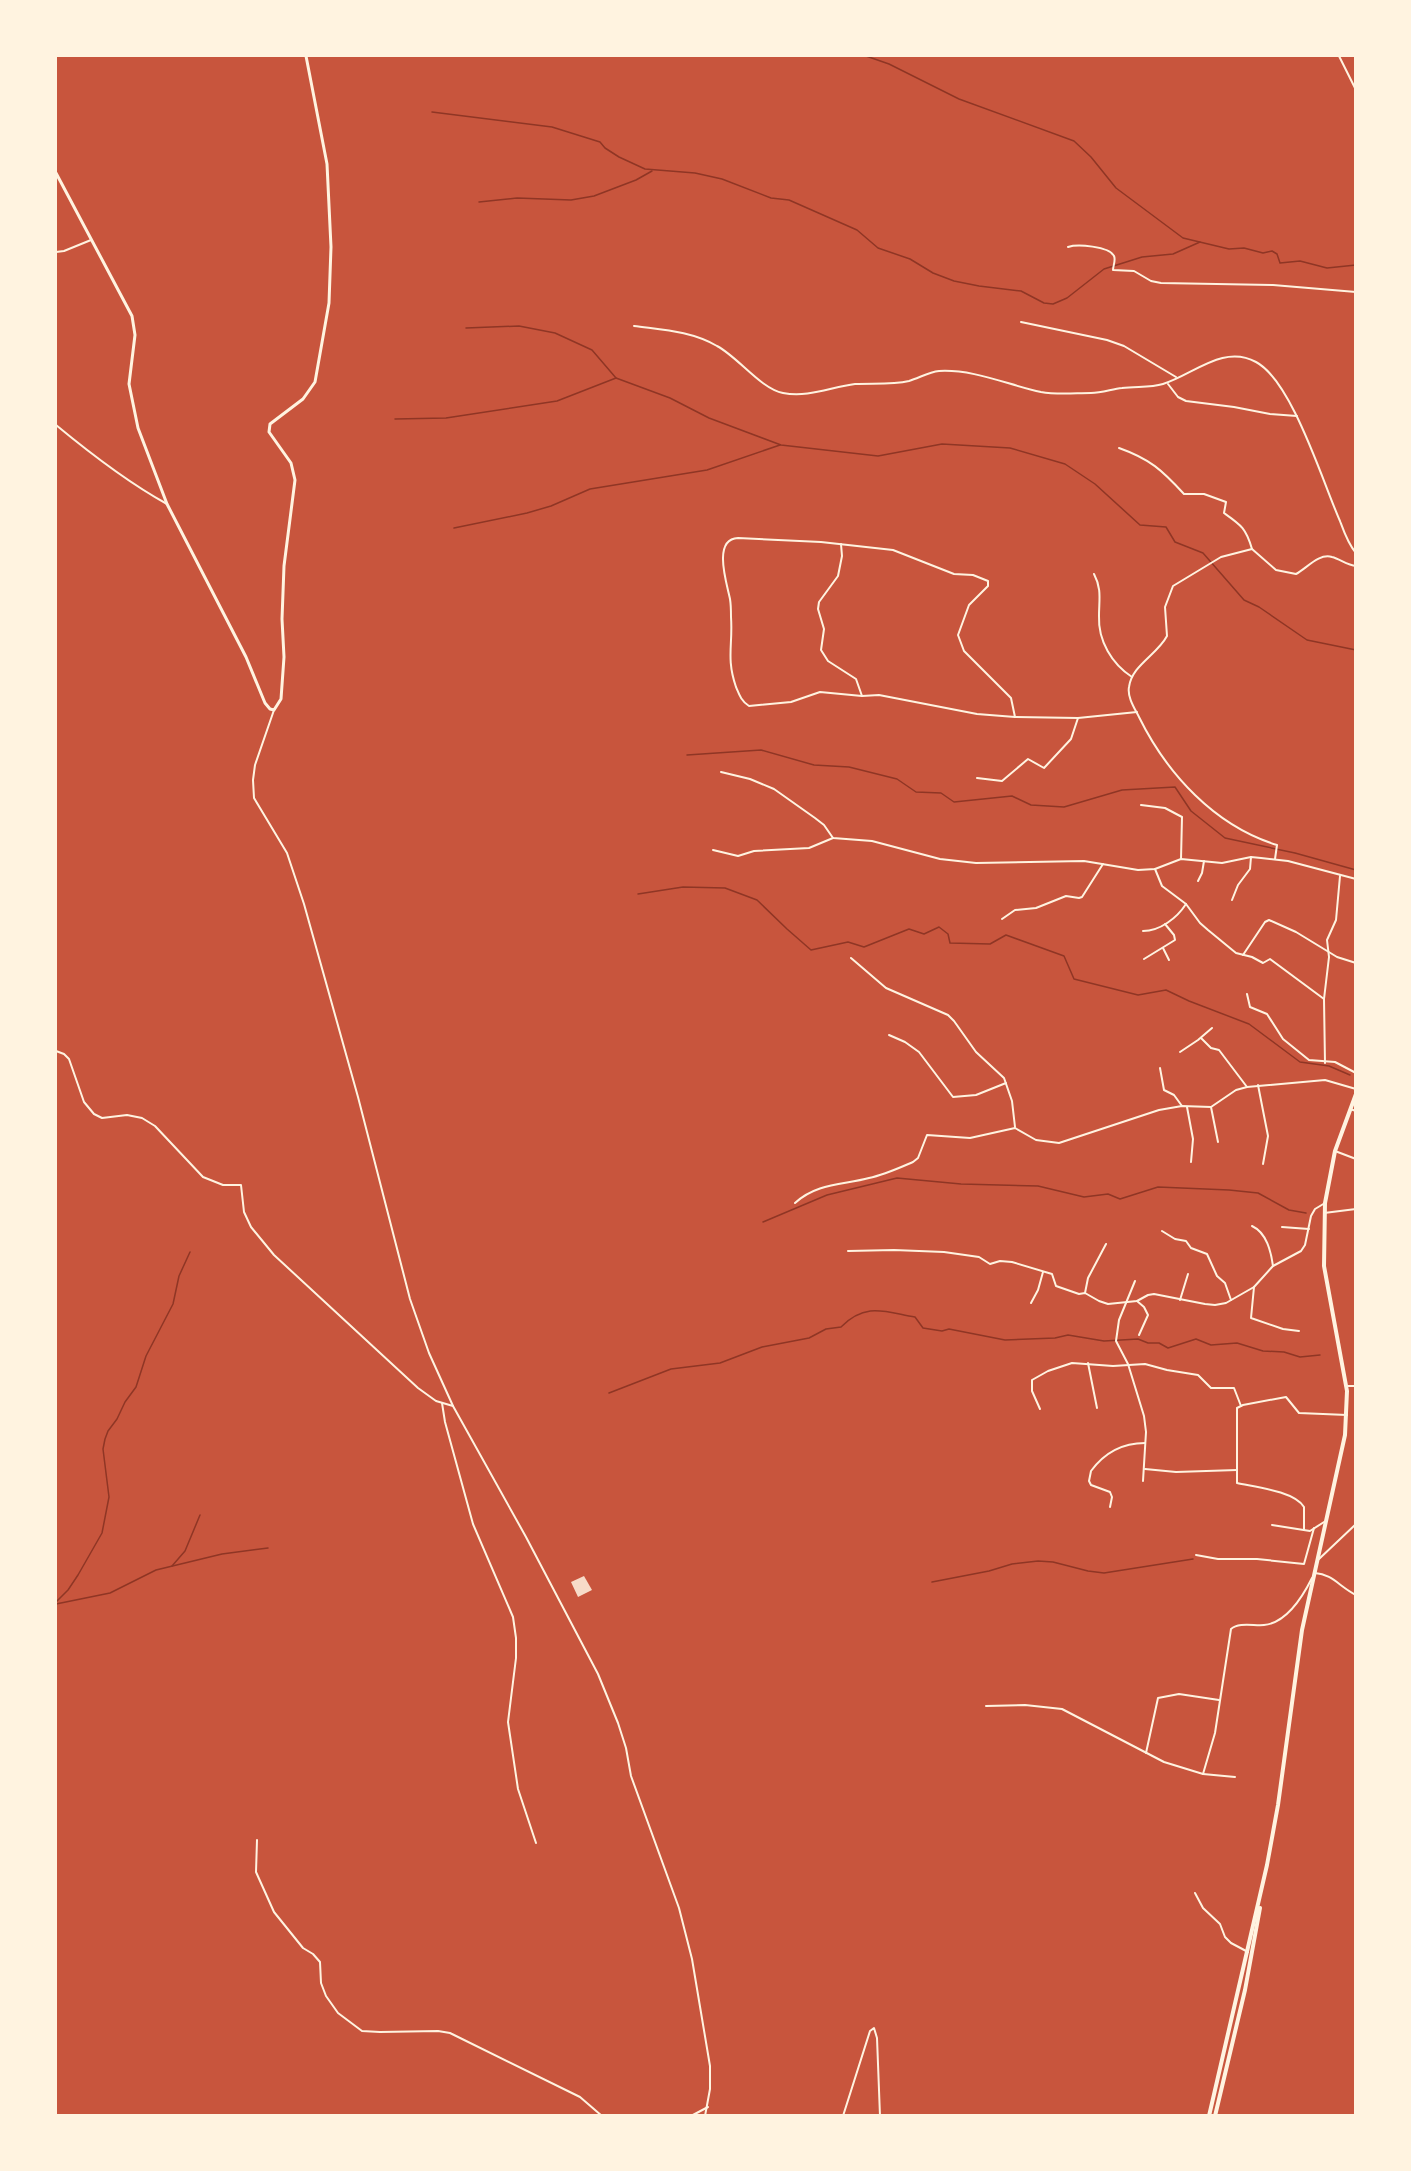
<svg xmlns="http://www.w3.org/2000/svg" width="1411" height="2171" viewBox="0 0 1411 2171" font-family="Roboto,sans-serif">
  <rect width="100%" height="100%" fill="#c8553d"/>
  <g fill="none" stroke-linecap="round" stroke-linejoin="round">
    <g stroke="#8f3625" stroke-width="1.5">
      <path d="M 866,56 L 889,64 L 959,99 L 1074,141 L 1091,157 L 1116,188 L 1183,238 L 1229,249 L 1244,248 L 1263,253 L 1272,251 L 1277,254 L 1280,263 L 1300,261 L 1327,268 L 1356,265"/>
      <path d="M 432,112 L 552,127 L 600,142 L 605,148 L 619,157 L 645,169 L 695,173 L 722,179 L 771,198 L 789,200 L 857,230 L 878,248 L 910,259 L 933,273 L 954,281 L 979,286 L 1021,291 L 1044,303 L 1053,304 L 1067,298 L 1104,269 L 1142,257 L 1173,254 L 1200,242"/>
      <path d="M 479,202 L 517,198 L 571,200 L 594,196 L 636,180 L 652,171"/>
      <path d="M 466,328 L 519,326 L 555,333 L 592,350 L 616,378"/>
      <path d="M 395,419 L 446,418 L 557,401 L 616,378 L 670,398 L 709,418 L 781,445 L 878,456 L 942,444 L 1010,448 L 1065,464 L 1095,484 L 1140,525 L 1166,527 L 1175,542 L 1203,553 L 1244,600 L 1259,607 L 1307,640 L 1356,650"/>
      <path d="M 454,528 L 527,513 L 551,506 L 590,489 L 707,470 L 780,445"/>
      <path d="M 687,755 L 761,750 L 814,765 L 849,767 L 897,779 L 916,792 L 941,793 L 954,802 L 1012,796 L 1031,805 L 1064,807 L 1122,790 L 1175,787 L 1191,811 L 1225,838 L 1295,853 L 1356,870"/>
      <path d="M 638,894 L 683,887 L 725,888 L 757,900 L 787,929 L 811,950 L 848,942 L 864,947 L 909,929 L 924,934 L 939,927 L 948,934 L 950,943 L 990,944 L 1006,935 L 1064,956 L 1074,979 L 1138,995 L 1166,990 L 1189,1001 L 1249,1024 L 1300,1062 L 1329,1066 L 1350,1075"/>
      <path d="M 763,1222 L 827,1195 L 897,1178 L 961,1184 L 1038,1186 L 1084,1197 L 1108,1194 L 1120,1199 L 1158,1187 L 1229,1190 L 1258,1193 L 1289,1210 L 1306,1213"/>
      <path d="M 609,1393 L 671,1369 L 720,1363 L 762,1347 L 809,1338 L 826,1329 L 841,1327 C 866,1302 885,1312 915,1317 L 923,1328 L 942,1331 L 949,1329 L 1005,1340 L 1055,1338 L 1068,1335 L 1104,1341 L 1138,1339 L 1148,1343 L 1159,1343 L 1168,1348 L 1196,1339 L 1211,1345 L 1237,1343 L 1263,1351 L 1284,1352 L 1300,1357 L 1320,1355"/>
      <path d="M 172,1566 L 185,1551 L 200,1515"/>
      <path d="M 932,1582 L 989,1571 L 1012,1564 L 1038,1561 L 1053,1562 L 1088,1571 L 1104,1573 L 1193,1559"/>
      <path d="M 56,1602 L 68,1590 L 78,1575 L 102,1533 L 109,1497 L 103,1449 L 105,1439 L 108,1431 L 117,1419 L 125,1402 L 136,1387 L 146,1356 L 173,1304 L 179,1276 L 190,1252"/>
      <path d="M 56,1604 L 110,1593 L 156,1570 L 222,1554 L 268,1548"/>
    </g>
  </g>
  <path fill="#f7dbc8" d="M 584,1576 L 592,1590 L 578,1597 L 571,1582 Z"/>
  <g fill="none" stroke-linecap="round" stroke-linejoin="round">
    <g stroke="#fff3e0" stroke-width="2">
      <path d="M 1339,56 L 1356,90"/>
      <path d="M 1068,247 C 1077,244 1109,246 1114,256 C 1116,260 1113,266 1113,270 L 1134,271 L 1151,281 L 1161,283 L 1273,285 L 1356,292"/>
      <path d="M 56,252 L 64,251 L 91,240"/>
      <path d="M 1021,322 L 1107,340 L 1124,346 L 1176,377"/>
      <path d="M 634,326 C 663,330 691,331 717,346 C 738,357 761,389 783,393 C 808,398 831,387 855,384 C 872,383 892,385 909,381 C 919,378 929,372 939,371 C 974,369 1008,385 1041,392 C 1057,395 1075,393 1091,393 C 1102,393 1112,389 1122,388 C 1136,386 1150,388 1163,384 C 1193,375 1223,344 1256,362 C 1292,381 1323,483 1340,521 C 1344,532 1348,544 1356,553"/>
      <path d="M 1168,384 L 1178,397 L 1186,401 L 1234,407 L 1270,414 L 1297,416"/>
      <path d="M 56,425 C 91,454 127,482 167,504"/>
      <path d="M 1119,448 C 1150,459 1162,470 1184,494 L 1204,494 L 1226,502 L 1224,513 C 1241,525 1246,528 1252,549"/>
      <path d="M 841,544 L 842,556 L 838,576 L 819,602 L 818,609 L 824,629 L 821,650 L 828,661 L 856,679 L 862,696"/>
      <path d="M 1094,574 C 1102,589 1099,600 1099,616 C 1098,641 1112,664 1132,677"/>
      <path d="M 274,710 L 255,765 L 253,780 L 254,798 L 287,853 L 304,904 L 358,1097 L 410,1299 L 429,1353 L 453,1406 L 526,1537 L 598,1674 L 618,1723 L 626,1748 L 631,1776 L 679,1908 L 692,1959 L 710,2066 L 710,2089 L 705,2116"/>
      <path d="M 1015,717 L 1011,698 L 964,651 L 958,635 L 969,605 L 988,586 L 988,581 L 973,575 L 954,574 L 893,550 L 821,542 L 738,538 C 712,539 727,584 730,599 C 731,605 731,611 731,617 C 733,645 726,658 736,687 C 739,694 741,701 749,706 L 791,702 L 820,692 L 862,696 L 879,695 L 977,714 L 1015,717 L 1078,718 L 1137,712"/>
      <path d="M 721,772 L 750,779 L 774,789 L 815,818 L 824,825 L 833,838 L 872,841 L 940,859 L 976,863 L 1084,861 L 1138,870 L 1155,869 L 1181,859 L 1222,863 L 1251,857 L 1261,858 L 1288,861 L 1356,879"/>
      <path d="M 977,778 L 1002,781 L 1028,759 L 1044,768 L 1071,739 L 1078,718"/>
      <path d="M 1141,805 L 1165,808 L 1182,817 L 1181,859"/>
      <path d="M 713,850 L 738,856 L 754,851 L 809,848 L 833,838"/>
      <path d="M 1275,859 L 1277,845 C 1215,826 1167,774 1139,717 C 1135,709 1127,697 1129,687 C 1132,665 1157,655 1167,636 L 1165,607 L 1173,586 L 1221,557 L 1252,549 L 1276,570 L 1296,574 C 1307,568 1319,553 1332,557 C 1340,559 1347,565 1356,566"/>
      <path d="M 1155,869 L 1162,886 L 1186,904 L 1200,923 L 1208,930 L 1236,953 L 1252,957 L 1263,963 L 1270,959 L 1324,999"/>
      <path d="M 1198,881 L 1202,873 L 1204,861"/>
      <path d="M 1232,900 L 1238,885 L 1250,869 L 1251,857"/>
      <path d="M 1002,919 L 1015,910 L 1036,908 L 1066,896 L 1079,898 L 1082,897 L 1103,864"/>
      <path d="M 1143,931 C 1160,931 1177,918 1186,904"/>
      <path d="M 1163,948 L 1169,960"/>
      <path d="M 1243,955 L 1265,922 L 1269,920 L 1296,932 L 1337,957 L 1356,963"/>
      <path d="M 851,958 L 886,988 L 948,1015 L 954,1021 L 976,1052 L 1004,1078 L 1012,1101 L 1015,1127"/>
      <path d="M 1144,959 L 1175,940 L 1174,935 L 1165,924"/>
      <path d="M 1247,994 L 1250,1007 L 1267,1014 L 1283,1039 L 1309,1060 L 1335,1062 L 1356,1073"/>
      <path d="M 889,1035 L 905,1042 L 919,1052 L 953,1097 L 976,1095 L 1006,1083"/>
      <path d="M 1201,1038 L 1211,1048 L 1219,1050 L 1247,1087"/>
      <path d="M 56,1051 L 64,1054 L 69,1059 L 84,1102 L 94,1114 L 102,1118 L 127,1115 L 142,1118 L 155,1126 L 203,1177 L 223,1185 L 241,1185 L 244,1212 L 251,1227 L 274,1255 L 418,1388 L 436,1401 L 453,1406"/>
      <path d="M 1180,1052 L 1198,1040 L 1212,1028"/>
      <path d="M 1325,1063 L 1324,999 L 1329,957 L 1327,940 L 1336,920 L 1340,876"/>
      <path d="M 1160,1068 L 1164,1090 L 1174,1095 L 1182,1106"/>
      <path d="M 1258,1085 L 1268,1136 L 1263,1164"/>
      <path d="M 1187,1107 L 1193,1139 L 1191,1162"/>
      <path d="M 1211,1107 L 1218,1142"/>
      <path d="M 1350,1109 L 1356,1111"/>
      <path d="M 1335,1151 L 1356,1159"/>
      <path d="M 795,1203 C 817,1183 843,1185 869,1178 C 884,1175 899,1168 913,1162 L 918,1158 L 927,1135 L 970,1138 L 1015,1128 L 1036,1140 L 1059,1143 L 1159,1110 L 1182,1106 L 1211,1107 L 1236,1090 L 1247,1087 L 1325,1080 L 1356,1089"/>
      <path d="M 1324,1213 L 1356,1209"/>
      <path d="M 1252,1226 C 1267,1233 1271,1252 1273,1266"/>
      <path d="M 1282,1227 L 1309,1229"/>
      <path d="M 1162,1231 L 1175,1239 L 1186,1241 L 1191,1248 L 1207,1254 L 1217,1276 L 1225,1283 L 1231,1300"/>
      <path d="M 848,1251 L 894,1250 L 944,1252 L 979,1257 L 990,1264 L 1000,1261 L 1012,1262 L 1052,1274 L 1056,1286 L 1079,1294 L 1085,1293 L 1099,1301 L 1108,1304 L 1137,1301 L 1148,1295 L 1154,1294 L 1205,1304 L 1215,1305 L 1226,1303 L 1254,1287 L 1273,1266 L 1301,1251 L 1305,1245 L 1311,1216 L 1315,1209 L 1325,1203"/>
      <path d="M 1135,1281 L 1119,1320 L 1116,1341 L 1128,1364 L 1144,1416 L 1146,1432 L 1143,1481"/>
      <path d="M 1254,1287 L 1251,1318 L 1283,1329 L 1299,1331"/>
      <path d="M 1085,1293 L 1088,1278 L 1106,1244"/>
      <path d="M 1180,1300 L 1188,1274"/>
      <path d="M 1137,1301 L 1144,1307 L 1148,1315 L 1139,1335"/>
      <path d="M 1031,1303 L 1038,1290 L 1043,1272"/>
      <path d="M 1088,1363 L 1097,1408"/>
      <path d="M 1346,1386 L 1356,1386"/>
      <path d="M 442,1403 L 445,1422 L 473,1524 L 513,1617 L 516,1638 L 516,1658 L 508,1722 L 518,1789 L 536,1843"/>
      <path d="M 1040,1409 L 1032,1391 L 1032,1380 L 1048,1371 L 1072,1363 L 1113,1366 L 1145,1364 L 1167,1370 L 1198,1375 L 1211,1388 L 1234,1388 L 1241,1406"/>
      <path d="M 1145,1469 L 1176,1472 L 1237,1470"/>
      <path d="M 1110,1507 L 1112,1497 L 1110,1492 L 1091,1485 L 1089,1481 L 1091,1471 C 1105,1452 1122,1443 1145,1443"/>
      <path d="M 1272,1525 L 1310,1531 L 1324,1522"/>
      <path d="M 1304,1530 L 1304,1507 C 1294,1491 1255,1487 1237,1483 L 1237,1408 L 1243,1405 L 1286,1397 L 1299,1413 L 1347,1415"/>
      <path d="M 1196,1555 L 1218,1559 L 1257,1559 L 1304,1564 L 1314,1528"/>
      <path d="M 1319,1559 L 1356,1524"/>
      <path d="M 1315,1573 C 1332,1574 1340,1587 1356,1595"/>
      <path d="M 986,1706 L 1025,1705 L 1062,1709 L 1164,1762 L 1203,1774 L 1215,1733 L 1231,1629 C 1239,1622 1254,1626 1264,1625 C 1286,1623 1303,1596 1312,1578"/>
      <path d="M 1146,1753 L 1158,1698 L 1179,1694 L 1219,1700"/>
      <path d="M 1203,1774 L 1235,1777"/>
      <path d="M 257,1840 L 256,1872 L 274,1912 L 303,1948 L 313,1954 L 320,1962 L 321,1983 L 326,1996 L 338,2013 L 362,2031 L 380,2032 L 438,2031 L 450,2033 L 580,2097 L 602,2116"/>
      <path d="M 1195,1893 L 1203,1908 L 1220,1924 L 1225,1937 L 1231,1943 L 1248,1952"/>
      <path d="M 691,2116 L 708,2107"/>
      <path d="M 843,2116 L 870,2031 L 874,2028 L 877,2038 L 880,2116"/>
    </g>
    <path stroke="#fff3e0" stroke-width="3" d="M 56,173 L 132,316 L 135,335 L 129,384 L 138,428 L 167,504 L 246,657 L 265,703 L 270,709 L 274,710 L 281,699 L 284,657 L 282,619 L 284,566 L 295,480 L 291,463 L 269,432 L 270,424 L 303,399 L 315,382 L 329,303 L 331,247 L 327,164 L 306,56"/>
    <g stroke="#fff3e0" stroke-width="4">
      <path d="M 1209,2116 L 1267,1865 L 1278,1805 L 1302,1630 L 1345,1435 L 1347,1391 L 1324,1266 L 1325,1203 L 1335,1151 L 1356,1094"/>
      <path d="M 1215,2116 L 1245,1990 L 1260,1908"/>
    </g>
  </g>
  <rect width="1411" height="2171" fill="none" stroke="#fff3e0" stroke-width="114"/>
</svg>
